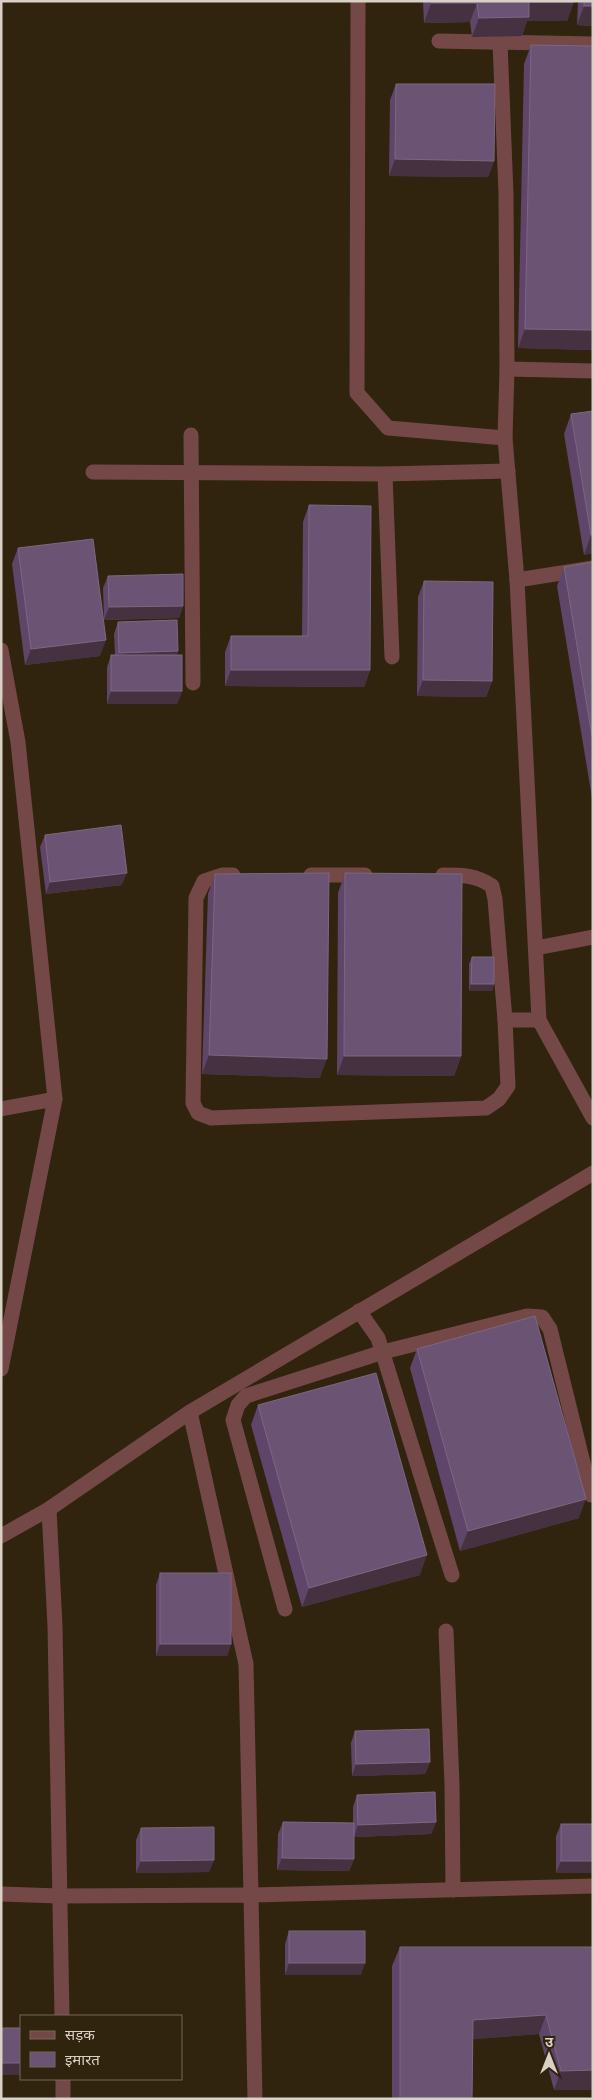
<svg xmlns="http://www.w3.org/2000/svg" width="594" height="2100" viewBox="0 0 594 2100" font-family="'Fira Sans Condensed','Noto Sans Devanagari',sans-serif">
  <rect width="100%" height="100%" fill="#30240f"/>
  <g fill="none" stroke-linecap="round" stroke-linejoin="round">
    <g stroke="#744847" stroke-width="15">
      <path d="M 358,1 L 357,393 L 388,428 L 505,438 L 517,580 L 539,1020 L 593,1118"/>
      <path d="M 439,41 L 593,44"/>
      <path d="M 500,42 L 506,194 L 507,369 L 505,438"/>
      <path d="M 507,369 L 593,371"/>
      <path d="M 191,435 L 193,683"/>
      <path d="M 93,472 L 385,474 L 508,471"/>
      <path d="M 385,474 L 392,657"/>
      <path d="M 517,580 L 593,568"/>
      <path d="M 1,650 L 18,742 L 55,1099"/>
      <path d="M 233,875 L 222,875 L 204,881 L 196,898 L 193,1103 L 198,1113 L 211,1118 L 486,1108 L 499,1099 L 508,1086 L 505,1020 L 539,1020"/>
      <path d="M 311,875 L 365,875"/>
      <path d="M 443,875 C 462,875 476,875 492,886 L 495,899 L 505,1020"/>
      <path d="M 536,948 L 593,937"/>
      <path d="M 1,1109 L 55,1099 L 1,1369"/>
      <path d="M 359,1311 L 378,1338 L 452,1575"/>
      <path d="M 190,1412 L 246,1664 L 251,1895 L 593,1886"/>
      <path d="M 49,1509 L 55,1626 L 62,2016"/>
      <path d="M 1,1536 L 49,1509 L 190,1412 L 593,1173"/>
      <path d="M 285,1609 L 233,1420 L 238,1405 L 246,1396 L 383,1352 L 527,1316 L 542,1317 L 550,1329 L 591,1495"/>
      <path d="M 446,1631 L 452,1785 L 453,1890"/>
      <path d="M 1,1894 L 59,1896 L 251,1895 L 255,2099"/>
      <path d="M 63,2079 L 63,2099"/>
    </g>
  </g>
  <g fill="#5e4569">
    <path d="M 423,1 L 574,1 L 567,21 L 527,21 L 522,36 L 472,37 L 470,22 L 424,23 Z"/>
    <path d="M 578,1 L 593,1 L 593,26 L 577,25 Z"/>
    <path d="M 531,45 L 593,350 L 518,348 L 524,64 Z"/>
    <path d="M 396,84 L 494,161 L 488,177 L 389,176 L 390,100 Z"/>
    <path d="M 593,411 L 593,553 L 584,555 L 564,434 L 571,414 Z"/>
    <path d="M 309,505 L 370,670 L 364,687 L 225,686 L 225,652 L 231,636 L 302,636 L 303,522 Z"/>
    <path d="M 18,548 L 100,656 L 25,665 L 12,564 Z"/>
    <path d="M 593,562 L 593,804 L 557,586 L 564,567 Z"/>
    <path d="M 108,576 L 183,606 L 179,618 L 104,620 L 103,588 Z"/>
    <path d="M 424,581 L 492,681 L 486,697 L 417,696 L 418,597 Z"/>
    <path d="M 118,622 L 178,651 L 177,655 L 182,691 L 177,704 L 107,704 L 107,667 L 111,655 L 115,655 L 114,634 Z"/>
    <path d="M 45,835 L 122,885 L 46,894 L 40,847 Z"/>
    <path d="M 345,873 L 461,1056 L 454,1076 L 337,1075 L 338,893 Z"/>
    <path d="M 215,874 L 320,1078 L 202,1074 L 208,894 Z"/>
    <path d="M 472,957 L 494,984 L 492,991 L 469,991 L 469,964 Z"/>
    <path d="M 417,1349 L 579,1518 L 460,1551 L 410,1368 Z"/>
    <path d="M 258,1405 L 420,1575 L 302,1607 L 251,1425 Z"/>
    <path d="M 160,1573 L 231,1644 L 227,1656 L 156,1656 L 156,1585 Z"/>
    <path d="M 355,1731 L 430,1762 L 425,1774 L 352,1776 L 351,1743 Z"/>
    <path d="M 357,1795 L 436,1822 L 431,1834 L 354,1837 L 354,1859 L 349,1871 L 277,1870 L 278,1834 L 283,1822 L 353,1823 L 353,1807 Z"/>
    <path d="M 561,1824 L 593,1824 L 556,1873 L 556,1836 Z"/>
    <path d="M 141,1828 L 214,1860 L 209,1872 L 136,1873 L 136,1840 Z"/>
    <path d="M 289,1931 L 361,1975 L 285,1975 L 285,1944 Z"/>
    <path d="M 400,1947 L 593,1947 L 593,2090 L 554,2090 L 539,2034 L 473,2039 L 472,2099 L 392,2099 L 392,1966 Z"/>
  </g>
  <g fill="#463141">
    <path d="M 529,2 L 574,2 L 567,21 L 527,21 L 522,36 L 472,37 L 479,18 Z"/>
    <path d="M 431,3 L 477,3 L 470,22 L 424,23 Z"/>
    <path d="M 584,6 L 593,6 L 593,26 L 577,25 Z"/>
    <path d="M 395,159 L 494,161 L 488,177 L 389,176 Z"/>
    <path d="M 525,329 L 593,330 L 593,350 L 518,348 Z"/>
    <path d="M 591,535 L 593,535 L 593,553 L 584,555 Z"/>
    <path d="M 183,606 L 179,618 L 104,620 L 109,607 Z"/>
    <path d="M 106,640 L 100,656 L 25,665 L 31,649 Z"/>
    <path d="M 178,651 L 174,663 L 115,665 L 119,653 Z"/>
    <path d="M 231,670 L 370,670 L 364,687 L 225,686 Z"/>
    <path d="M 423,680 L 492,681 L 486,697 L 417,696 Z"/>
    <path d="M 111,691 L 182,691 L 177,704 L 107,704 Z"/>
    <path d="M 127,873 L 122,885 L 46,894 L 50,882 Z"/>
    <path d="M 471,984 L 494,984 L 492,991 L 469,991 Z"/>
    <path d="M 209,1055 L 327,1059 L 320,1078 L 202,1074 Z"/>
    <path d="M 344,1056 L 461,1056 L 454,1076 L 337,1075 Z"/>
    <path d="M 586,1499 L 579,1518 L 460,1551 L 468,1531 Z"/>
    <path d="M 427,1555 L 420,1575 L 302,1607 L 309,1588 Z"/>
    <path d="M 160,1644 L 231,1644 L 227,1656 L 156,1656 Z"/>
    <path d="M 430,1762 L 425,1774 L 352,1776 L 356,1764 Z"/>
    <path d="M 436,1822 L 431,1834 L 354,1837 L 358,1825 Z"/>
    <path d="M 282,1858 L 354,1859 L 349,1871 L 277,1870 Z"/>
    <path d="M 214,1860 L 209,1872 L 136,1873 L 141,1861 Z"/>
    <path d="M 561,1861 L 593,1861 L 593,1873 L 556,1873 Z"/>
    <path d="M 289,1963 L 365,1963 L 361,1975 L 285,1975 Z"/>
    <path d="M 546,2015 L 539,2034 L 466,2040 L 473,2020 Z"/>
    <rect x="1" y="2063" width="20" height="12"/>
    <path d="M 593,2070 L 593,2090 L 554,2090 L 561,2071 Z"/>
  </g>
  <g fill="#6b5473" stroke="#7d6780">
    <path d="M 431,1 L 574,1 L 574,2 L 529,2 L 529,17 L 479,18 L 477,3 L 431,3 Z"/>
    <rect x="584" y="1" width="9" height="5"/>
    <path d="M 531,45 L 593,46 L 593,330 L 525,329 Z"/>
    <path d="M 396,84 L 495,84 L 494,161 L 395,159 Z"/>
    <path d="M 593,411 L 593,535 L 591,535 L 571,414 Z"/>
    <path d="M 309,505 L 371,506 L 370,670 L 231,670 L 231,636 L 308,636 Z"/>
    <path d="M 93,539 L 106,640 L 31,649 L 18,548 Z"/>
    <path d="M 593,562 L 593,742 L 564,567 Z"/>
    <path d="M 183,574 L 183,606 L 109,607 L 108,576 Z"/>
    <path d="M 424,581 L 493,582 L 492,681 L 423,680 Z"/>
    <path d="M 177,620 L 178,651 L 119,653 L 118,622 Z"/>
    <rect x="111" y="655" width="71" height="36"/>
    <path d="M 121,825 L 127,873 L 50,882 L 45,835 Z"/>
    <path d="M 329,873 L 327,1059 L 209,1055 L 215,874 Z"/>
    <path d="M 345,873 L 462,874 L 461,1056 L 344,1056 Z"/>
    <path d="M 472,957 L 494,957 L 494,984 L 471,984 Z"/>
    <path d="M 535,1316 L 586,1499 L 468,1531 L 417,1349 Z"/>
    <path d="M 376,1373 L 427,1555 L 309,1588 L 258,1405 Z"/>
    <rect x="160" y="1573" width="71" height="71"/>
    <path d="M 429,1729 L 430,1762 L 356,1764 L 355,1731 Z"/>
    <path d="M 435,1792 L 436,1822 L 358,1825 L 357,1795 Z"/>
    <path d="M 283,1822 L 354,1823 L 354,1859 L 282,1858 Z"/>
    <rect x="561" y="1824" width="32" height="37"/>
    <path d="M 214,1827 L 214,1860 L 141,1861 L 141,1828 Z"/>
    <rect x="289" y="1931" width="76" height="32"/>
    <path d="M 400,1947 L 593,1947 L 593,2070 L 561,2071 L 546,2015 L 473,2020 L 472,2099 L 400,2099 Z"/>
    <rect x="1" y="2028" width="20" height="35"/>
  </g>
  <rect width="594" height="2100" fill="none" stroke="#d9d1c5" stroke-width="5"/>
  <rect x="20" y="2015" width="162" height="65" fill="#30240f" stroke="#746958"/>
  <rect x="30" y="2031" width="25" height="8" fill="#744847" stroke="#746958"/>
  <text x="65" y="2040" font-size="15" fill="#d9d1c5">सड़क</text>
  <rect x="30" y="2052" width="25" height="15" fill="#6b5473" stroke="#746958"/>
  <text x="65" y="2065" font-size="15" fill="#d9d1c5">इमारत</text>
  <g transform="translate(549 2055)" stroke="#30240f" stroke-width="4" paint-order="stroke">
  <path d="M0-4L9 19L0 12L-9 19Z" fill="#d9d1c5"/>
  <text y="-8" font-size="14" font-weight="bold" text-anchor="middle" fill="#d9d1c5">उ</text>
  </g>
</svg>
